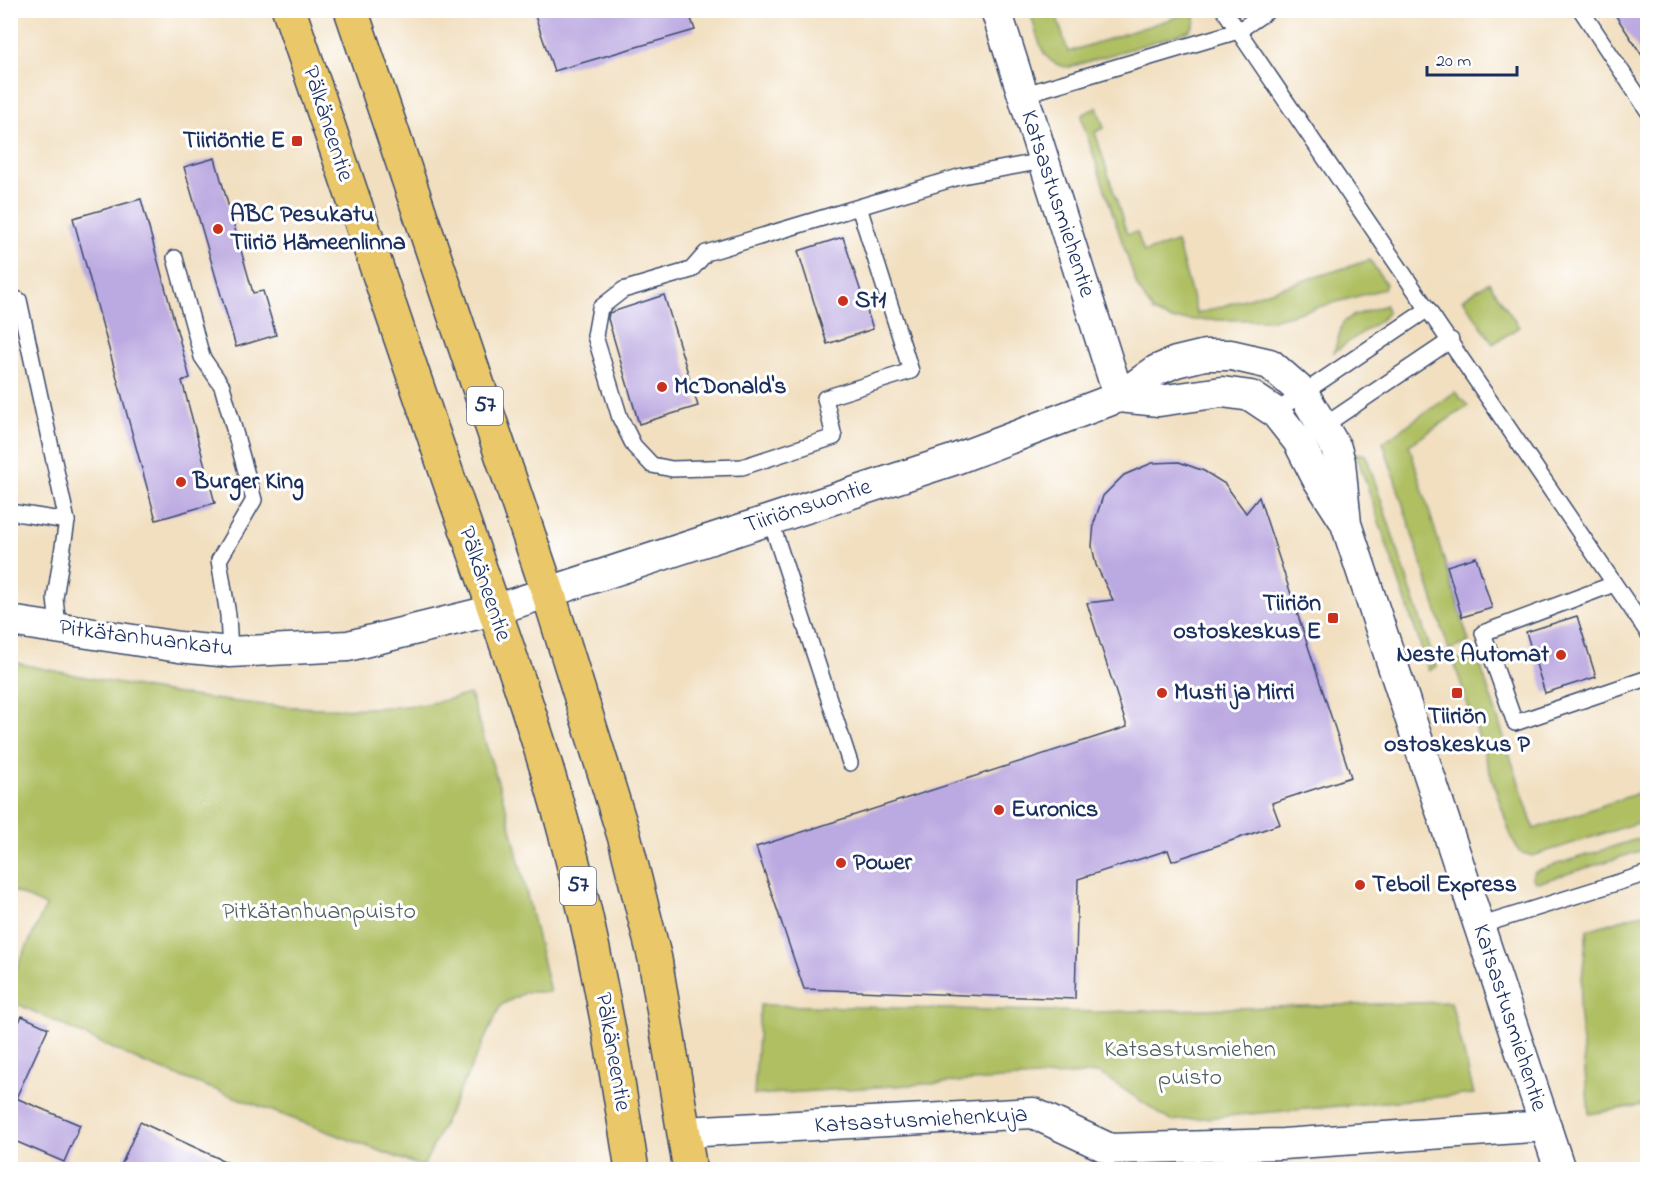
<svg xmlns="http://www.w3.org/2000/svg" width="1658" height="1180" viewBox="0 0 1658 1180" font-family="'Indie Flower',sans-serif">
  <rect width="100%" height="100%" fill="#fff"/>
  <filter id="ink" filterUnits="userSpaceOnUse"><feTurbulence type="fractalNoise" baseFrequency=".0167" numOctaves="2"/><feDisplacementMap in="SourceGraphic" scale="12" xChannelSelector="R" yChannelSelector="G"/><feConvolveMatrix kernelMatrix="1 2 1 2 8 2 1 2 1" color-interpolation-filters="sRGB"/></filter>
  <filter id="wash" filterUnits="userSpaceOnUse"><feTurbulence type="fractalNoise" baseFrequency=".008" numOctaves="4" result="noise"/><feDisplacementMap in="SourceGraphic" scale="24" xChannelSelector="R" yChannelSelector="G"/><feGaussianBlur stdDeviation="1.35" result="paint"/><feColorMatrix in="noise" values="0 0 0 0 0 0 0 0 0 0 0 0 0 0 0 0 0 1.4 0 .05"/><feComposite in="paint" operator="in"/></filter>
  <g filter="url(#wash)">
    <rect width="100%" height="100%" fill="#f1dfc0"/>
    <g fill="#afbf62" stroke="#657760" stroke-width="1.5">
      <path d="M 1030,11 L 1055,11 L 1068,52 L 1195,11 C 1196,20 1195,25 1189,31 L 1070,67 C 1039,67 1038,35 1030,11 Z"/>
      <path d="M 1097,107 L 1104,128 L 1095,132 L 1127,234 L 1137,232 L 1144,252 L 1177,242 L 1197,314 L 1370,260 L 1386,284 L 1384,289 L 1272,320 L 1171,320 L 1153,312 L 1137,286 L 1082,121 L 1082,115 Z"/>
      <path d="M 1489,282 L 1519,327 L 1493,344 L 1463,299 Z"/>
      <path d="M 1386,305 L 1387,313 L 1382,319 L 1334,352 L 1343,322 L 1353,316 Z"/>
      <path d="M 1455,392 L 1468,406 L 1409,445 L 1469,642 L 1449,650 L 1383,442 Z"/>
      <path d="M 1356,453 L 1366,455 L 1436,666 L 1429,671 Z"/>
      <path d="M 1477,655 L 1534,829 L 1647,790 L 1647,820 L 1532,856 L 1519,852 L 1510,833 L 1454,662 Z"/>
      <path d="M 11,662 C 144,689 279,719 416,705 C 434,704 452,698 470,694 L 507,811 L 550,992 L 526,992 L 501,1005 L 423,1167 L 146,1064 L 11,1001 L 11,980 L 46,906 L 11,890 Z"/>
      <path d="M 1647,836 L 1647,849 L 1544,881 L 1535,882 L 1532,877 L 1535,871 Z"/>
      <path d="M 1647,912 L 1647,1104 L 1589,1114 L 1579,1008 L 1587,930 Z"/>
      <path d="M 1451,1002 L 1474,1094 L 1171,1121 L 1099,1073 L 754,1095 L 760,1005 L 1098,1012 Z"/>
    </g>
    <g id="blocks">
      <g fill="#bba9e1">
        <path d="M 533,10 L 688,10 L 695,30 L 554,71 Z"/>
        <path d="M 1612,10 L 1647,10 L 1647,63 Z"/>
        <path d="M 215,158 L 253,293 L 263,291 L 276,335 L 236,347 L 184,167 Z"/>
        <path d="M 141,199 L 190,378 L 182,381 L 215,503 L 156,520 L 73,218 Z"/>
        <path d="M 843,237 L 873,329 L 827,344 L 798,251 Z"/>
        <path d="M 664,295 L 698,406 L 639,424 L 608,319 L 609,313 Z"/>
        <path d="M 1179,462 L 1204,471 L 1225,484 L 1246,513 L 1259,497 L 1351,777 L 1272,803 L 1280,824 L 1172,861 L 1168,850 L 1078,879 L 1075,999 L 804,989 L 756,847 L 1127,727 L 1087,603 L 1113,600 L 1096,565 L 1092,546 L 1094,523 L 1103,496 L 1124,475 L 1152,463 Z"/>
        <path d="M 1476,557 L 1492,608 L 1462,617 L 1447,566 Z"/>
        <path d="M 1577,616 L 1596,677 L 1545,693 L 1526,632 Z"/>
        <path d="M 22,1016 L 48,1028 L 16,1098 L 80,1125 L 64,1162 L 10,1139 L 10,1041 Z"/>
        <path d="M 140,1122 L 244,1170 L 119,1170 Z"/>
      </g>
    </g>
  </g>
  <g filter="url(#ink)">
    <use href="#blocks" fill-opacity="0" stroke="#3b496d" stroke-width="1.5"/>
    <g fill="none" stroke-linecap="round" stroke-linejoin="round">
      <g stroke="#3b496d" stroke-width="18">
        <g id="service">
          <path d="M 1224,10 L 1648,633"/>
          <path d="M 1581,10 L 1648,111"/>
          <path d="M 1022,95 L 1238,31 L 1269,10"/>
          <path d="M 859,207 L 911,371 L 825,398 L 834,437 L 742,467 L 672,469 L 652,465 L 634,446 L 620,418 L 595,336 L 600,308 L 623,290 L 691,270 L 706,253 L 962,176 L 1043,161"/>
          <path d="M 175,258 L 202,357 L 222,386 L 254,500 L 219,560 L 228,615 L 230,652"/>
          <path d="M 10,302 L 19,300 L 67,521 L 55,598 L 58,627"/>
          <path d="M 1275,412 L 1428,309"/>
          <path d="M 1319,429 L 1451,340"/>
          <path d="M 10,512 L 67,521"/>
          <path d="M 770,519 L 850,763"/>
          <path d="M 1614,584 L 1483,633 L 1515,723 L 1648,678"/>
          <path d="M 1479,926 L 1648,873"/>
        </g>
      </g>
      <g stroke="#3b496d" stroke-width="33">
        <g id="minor">
          <path d="M 996,10 L 1119,397"/>
          <path d="M 1119,397 L 1159,401 L 1222,392 L 1251,396 L 1275,412 L 1298,441 L 1317,478 L 1344,520"/>
          <path d="M 10,621 L 179,647 L 230,652 L 348,646 L 494,610 L 953,460 L 1119,397 L 1157,370 L 1176,362 L 1205,355 L 1231,355 L 1270,364 L 1303,393 L 1336,448 L 1340,462 L 1346,524 L 1560,1170"/>
          <path d="M 685,1132 L 1033,1113 L 1110,1149 L 1283,1144 L 1546,1126"/>
        </g>
      </g>
      <g stroke="#3b496d" stroke-width="36">
        <g id="primary">
          <path d="M 289,10 C 342,168 395,326 450,483 C 496,614 545,747 578,883 C 601,977 617,1073 632,1170"/>
          <path d="M 351,10 L 548,592 L 625,839 L 655,959 L 690,1170"/>
        </g>
      </g>
      <use href="#service" stroke="#fff" stroke-width="15"/>
      <use href="#minor" stroke="#fff" stroke-width="30"/>
      <use href="#primary" stroke="#eac769" stroke-width="33"/>
    </g>
  </g>
  <g fill="#c8321e" stroke="#fff" stroke-width="2">
    <rect x="291" y="135" width="12" height="12" rx="3"/>
    <circle cx="218" cy="229" r="6"/>
    <circle cx="843" cy="301" r="6"/>
    <circle cx="662" cy="387" r="6"/>
    <circle cx="181" cy="482" r="6"/>
    <rect x="1327" y="612" width="12" height="12" rx="3"/>
    <circle cx="1561" cy="655" r="6"/>
    <circle cx="1162" cy="693" r="6"/>
    <rect x="1451" y="687" width="12" height="12" rx="3"/>
    <circle cx="999" cy="810" r="6"/>
    <circle cx="841" cy="863" r="6"/>
    <circle cx="1360" cy="885" r="6"/>
  </g>
  <g text-anchor="middle" dominant-baseline="central" stroke-width="6" stroke-linejoin="round" paint-order="stroke">
    <g fill="#fff" stroke="#5f6d8e" stroke-width="1.5">
      <rect x="467" y="387" width="36" height="38" rx="4.5"/>
      <rect x="560" y="867" width="36" height="38" rx="4.5"/>
    </g>
    <g font-size="22" font-weight="bold" fill="#1b2f5e">
      <text x="485" y="406">57</text>
      <text x="578" y="886">57</text>
    </g>
    <g font-size="24" fill="#1b2f5e" stroke="#fff">
      <text transform="translate(327 124) rotate(72)">Pälkäneentie</text>
      <text transform="translate(1057 204) rotate(72)">Katsastusmiehentie</text>
      <text transform="translate(808 507) rotate(-18)">Tiiriönsuontie</text>
      <text transform="translate(484 584) rotate(71)">Pälkäneentie</text>
      <text transform="translate(146 639) rotate(7)">Pitkätanhuankatu</text>
      <text transform="translate(1509 1018) rotate(72)">Katsastusmiehentie</text>
      <text transform="translate(612 1052) rotate(80)">Pälkäneentie</text>
      <text transform="translate(921 1121) rotate(-3)">Katsastusmiehenkuja</text>
    </g>
    <g font-size="24" font-weight="bold" fill="#1b2f5e" stroke="#fff" text-anchor="start">
      <text x="285" y="141" text-anchor="end">Tiiriöntie E</text>
      <text x="230" y="215">ABC Pesukatu<tspan x="230" dy="28">Tiiriö Hämeenlinna</tspan></text>
      <text x="855" y="301">St1</text>
      <text x="674" y="387">McDonald's</text>
      <text x="193" y="482">Burger King</text>
      <text x="1321" y="604" text-anchor="end">Tiiriön<tspan x="1321" dy="28">ostoskeskus E</tspan></text>
      <text x="1549" y="655" text-anchor="end">Neste Automat</text>
      <text x="1174" y="693">Musti ja Mirri</text>
      <text x="1457" y="717" text-anchor="middle">Tiiriön<tspan x="1457" dy="28">ostoskeskus P</tspan></text>
      <text x="1011" y="810">Euronics</text>
      <text x="853" y="863">Power</text>
      <text x="1372" y="885">Teboil Express</text>
    </g>
    <g font-size="24" fill="#4f615f" stroke="#fff">
      <text x="319" y="912">Pitkätanhuanpuisto</text>
      <text x="1190" y="1050">Katsastusmiehen<tspan x="1190" dy="28">puisto</tspan></text>
    </g>
  </g>
  <rect width="1658" height="1180" fill="none" stroke="#fff" stroke-width="36"/>
  <path d="M1427 66v9h90v-9" fill="none" stroke="#1b2f5e" stroke-width="3"/>
  <text x="1436" y="66" font-size="18" fill="#1b2f5e" stroke="#ffffff" stroke-width="4.5" paint-order="stroke">20 m</text>
</svg>
